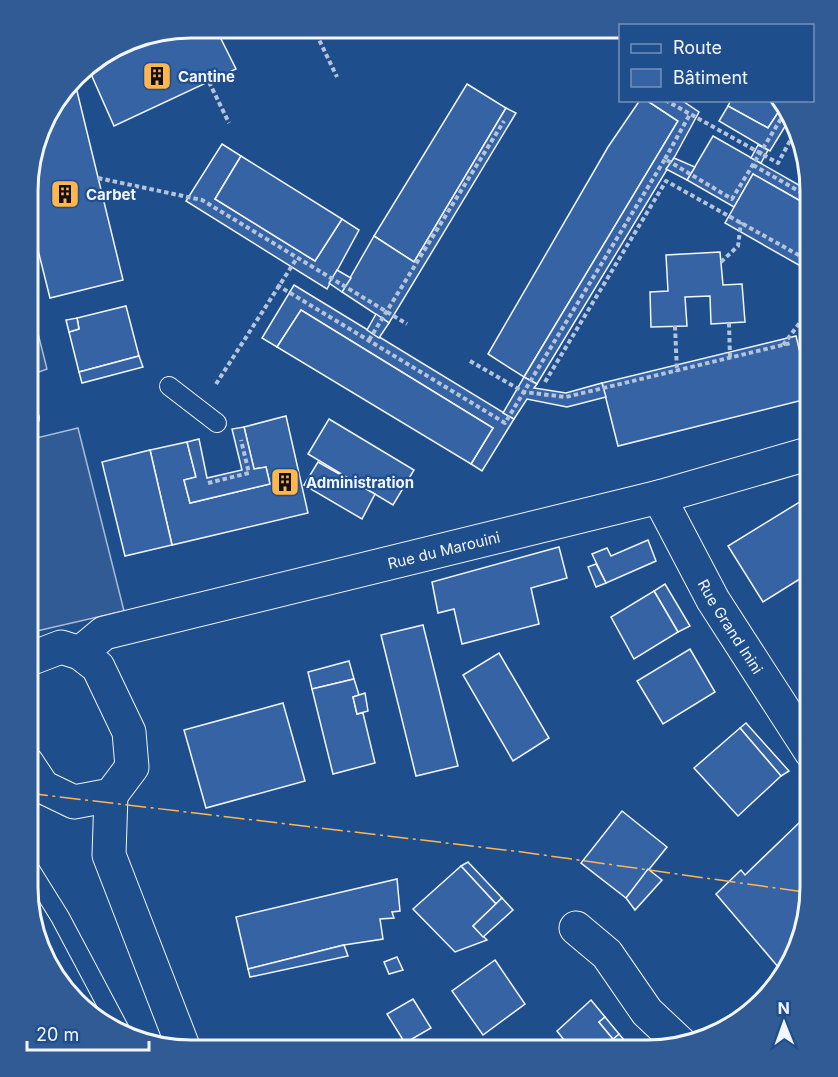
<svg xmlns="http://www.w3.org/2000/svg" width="838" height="1077" viewBox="0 0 838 1077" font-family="Inter,sans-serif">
  <rect width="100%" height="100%" fill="#1f4e8c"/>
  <g fill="#305b95" stroke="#a8bbd7" stroke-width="1.5">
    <path d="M 28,294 L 47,369 L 28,376 Z"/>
    <path d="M 78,428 L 124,611 L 28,633 L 28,440 Z"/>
  </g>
  <g fill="#3563a3" stroke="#f2f6ff" stroke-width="1.5">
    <path d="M 190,27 L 215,27 L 236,69 L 114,126 L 87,65 L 137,36 Z"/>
    <path d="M 467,84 L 506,108 L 414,262 L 374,236 Z"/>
    <path d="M 76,87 L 123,280 L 50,298 L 28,210 L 28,168 L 49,109 L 64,90 Z"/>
    <path d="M 640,100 L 646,100 L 678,121 L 524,377 L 488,354 L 608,147 Z"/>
    <path d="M 646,100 L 681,100 L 699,112 L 674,158 L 537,384 L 524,377 L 678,121 Z"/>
    <path d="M 731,100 L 779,100 L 783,105 L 768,128 L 728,106 Z"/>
    <path d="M 783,105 L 792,115 L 770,151 L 719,121 L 728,106 L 768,128 Z"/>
    <path d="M 506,108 L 516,113 L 389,323 L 342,292 L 374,236 L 414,262 Z"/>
    <path d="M 713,136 L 811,192 L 811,207 L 753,174 L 734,207 L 687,180 Z"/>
    <path d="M 222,144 L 241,156 L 215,199 L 315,261 L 342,219 L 359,230 L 327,289 L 186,201 Z"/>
    <path d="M 758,145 L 768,150 L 761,163 L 751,158 Z"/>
    <path d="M 241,156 L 342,219 L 315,261 L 215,199 Z"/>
    <path d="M 674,158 L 695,167 L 687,180 L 666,169 Z"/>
    <path d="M 753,174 L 811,207 L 811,272 L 725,223 Z"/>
    <path d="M 720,252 L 723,285 L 742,284 L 745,322 L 711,324 L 710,296 L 685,297 L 687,326 L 651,327 L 650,292 L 668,291 L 666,255 Z"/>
    <path d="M 337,270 L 351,278 L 342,292 L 329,283 Z"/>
    <path d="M 294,285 L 514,419 L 482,471 L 471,464 L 493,428 L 301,310 L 277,347 L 262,338 Z"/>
    <path d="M 126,306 L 139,356 L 79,372 L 69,332 L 79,329 L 77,318 Z"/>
    <path d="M 301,310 L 493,428 L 471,464 L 277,347 Z"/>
    <path d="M 376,314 L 389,323 L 379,338 L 367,330 Z"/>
    <path d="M 77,318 L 79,329 L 69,332 L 66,320 Z"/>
    <path d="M 796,336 L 811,398 L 618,446 L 602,383 Z"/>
    <path d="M 811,343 L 811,390 L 810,390 L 799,346 Z"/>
    <path d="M 139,356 L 143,367 L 82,383 L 79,372 Z"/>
    <path d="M 524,377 L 537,384 L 534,388 L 566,393 L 602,383 L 606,397 L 567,407 L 527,399 L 514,419 L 503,413 Z"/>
    <path d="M 286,416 L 308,513 L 172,545 L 150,450 L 187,442 L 196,477 L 184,480 L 190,503 L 270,484 L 266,467 L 254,469 L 244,427 Z"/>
    <path d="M 329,419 L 414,470 L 393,505 L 308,454 Z"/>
    <path d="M 244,427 L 254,469 L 266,467 L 270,484 L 190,503 L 184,480 L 196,477 L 187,442 L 199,439 L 207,478 L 242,470 L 232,429 Z"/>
    <path d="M 150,450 L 172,545 L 125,556 L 102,462 Z"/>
    <path d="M 318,462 L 375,494 L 362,519 L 304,485 Z"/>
    <path d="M 811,495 L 811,572 L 763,602 L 728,546 Z"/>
    <path d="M 648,540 L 656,561 L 606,583 L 592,554 L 607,548 L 611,556 Z"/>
    <path d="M 559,547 L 567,578 L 531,588 L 539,624 L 462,644 L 454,609 L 438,613 L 432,582 Z"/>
    <path d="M 596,564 L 606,583 L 596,587 L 588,567 Z"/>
    <path d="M 665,584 L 690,626 L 678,632 L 654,591 Z"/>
    <path d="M 654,591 L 678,632 L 634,659 L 611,617 Z"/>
    <path d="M 423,625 L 458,766 L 416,776 L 381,635 Z"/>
    <path d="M 690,649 L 715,692 L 663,724 L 637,681 Z"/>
    <path d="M 499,653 L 549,738 L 513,761 L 463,675 Z"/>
    <path d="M 349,661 L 354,679 L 312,689 L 308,672 Z"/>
    <path d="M 354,679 L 359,695 L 353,697 L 357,714 L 363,713 L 375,763 L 333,774 L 312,689 Z"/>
    <path d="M 365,693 L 368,711 L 357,714 L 353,697 Z"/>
    <path d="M 283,703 L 305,781 L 206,808 L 184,730 Z"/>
    <path d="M 746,723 L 789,771 L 781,776 L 740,728 Z"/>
    <path d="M 740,728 L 781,776 L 738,816 L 694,768 Z"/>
    <path d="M 622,811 L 667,847 L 626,898 L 581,863 Z"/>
    <path d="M 802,820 L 811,829 L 811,898 L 790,957 L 779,968 L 716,894 L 741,870 L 745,875 Z"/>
    <path d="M 468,862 L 502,898 L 496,904 L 461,866 Z"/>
    <path d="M 461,866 L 496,904 L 473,926 L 487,940 L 455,952 L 413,909 Z"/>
    <path d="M 648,869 L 662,880 L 635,910 L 626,898 Z"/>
    <path d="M 397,879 L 400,911 L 392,912 L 394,918 L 380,919 L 383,939 L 344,945 L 248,969 L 236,917 Z"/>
    <path d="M 502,898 L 513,910 L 483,937 L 473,926 Z"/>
    <path d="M 344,945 L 348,956 L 250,977 L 248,969 Z"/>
    <path d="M 397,957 L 403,970 L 389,974 L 384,962 Z"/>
    <path d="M 495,960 L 525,1004 L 483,1035 L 452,991 Z"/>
    <path d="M 413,999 L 431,1028 L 405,1043 L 387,1014 Z"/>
    <path d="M 591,1000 L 605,1017 L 599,1022 L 613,1039 L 619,1034 L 633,1050 L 572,1050 L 557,1031 Z"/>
    <path d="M 605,1017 L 619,1034 L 613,1039 L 599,1022 Z"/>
  </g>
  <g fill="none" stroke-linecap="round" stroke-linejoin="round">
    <g stroke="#f2f6ff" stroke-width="20">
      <g id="service">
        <path d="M 169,386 L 217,423"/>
        <path d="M 28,419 L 30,418"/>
        <path d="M 27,864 L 60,917 L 120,1030"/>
      </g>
    </g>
    <g stroke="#f2f6ff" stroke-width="35">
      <g id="minor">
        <path id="s1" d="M 659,497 L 713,600 L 811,752"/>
        <path id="s2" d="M 80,653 L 104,633 L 659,497 L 811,453"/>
        <path d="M 27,763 L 43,787 L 74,802 L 111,795 L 132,767 L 129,732 L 98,667 L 80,653 L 61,647 L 27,660"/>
        <path d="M 111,795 L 109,855 L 184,1049"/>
        <path d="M 576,928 L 607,954 L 647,1012 L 680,1043"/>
      </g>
    </g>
    <g stroke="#b3c4dc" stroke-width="4" stroke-dasharray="4.5 3" stroke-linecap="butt">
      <path d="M 313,27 L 337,77"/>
      <path d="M 209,82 L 229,123"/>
      <path d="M 665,100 L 778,163 L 797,128"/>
      <path d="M 665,159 L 690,114"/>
      <path d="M 753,165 L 811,198"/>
      <path d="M 98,178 L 202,200 L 407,324"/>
      <path d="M 721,262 L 738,246 L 741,222"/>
      <path d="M 277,285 L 505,423 L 665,159 L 732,199 L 787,109"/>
      <path d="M 729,323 L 730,358"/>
      <path d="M 675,326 L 677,372"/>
      <path d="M 369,340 L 504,121"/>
      <path d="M 783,345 L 811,308"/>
      <path d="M 470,361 L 524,392 L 566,397 L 791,343"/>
      <path d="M 545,382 L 666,181 L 811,262"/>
      <path d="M 216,384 L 297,258"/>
      <path d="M 208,483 L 249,473 L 241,440"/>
    </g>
    <use href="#service" stroke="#1f4e8c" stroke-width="18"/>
    <use href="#minor" stroke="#1f4e8c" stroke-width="33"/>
    <path stroke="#ffb74d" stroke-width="1.5" stroke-dasharray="21 4.5 3 4.5" stroke-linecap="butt" d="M 27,793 L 522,852 L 811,893"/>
  </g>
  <defs>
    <g id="building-square" transform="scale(1.5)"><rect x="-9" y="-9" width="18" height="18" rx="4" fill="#ffb74d" stroke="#1f4e8c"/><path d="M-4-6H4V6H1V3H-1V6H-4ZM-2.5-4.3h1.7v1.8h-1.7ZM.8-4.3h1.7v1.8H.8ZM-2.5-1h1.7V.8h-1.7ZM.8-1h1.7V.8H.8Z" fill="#111"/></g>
  </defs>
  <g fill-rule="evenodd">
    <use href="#building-square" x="157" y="76"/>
    <use href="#building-square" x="65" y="194"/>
    <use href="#building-square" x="285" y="482"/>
  </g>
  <g text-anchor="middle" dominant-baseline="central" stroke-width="4.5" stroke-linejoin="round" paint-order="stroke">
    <g font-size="15" font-weight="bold" fill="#f2f6ff" stroke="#1f4e8c" text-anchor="start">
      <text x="178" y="76">Cantine</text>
      <text x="86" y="194">Carbet</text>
      <text x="306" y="482">Administration</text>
    </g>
    <g font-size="15" fill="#f2f6ff" stroke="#1f4e8c">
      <text stroke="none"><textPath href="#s2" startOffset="381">Rue du Marouini</textPath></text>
      <text stroke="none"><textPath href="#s1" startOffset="148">Rue Grand Inini</textPath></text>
    </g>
  </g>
  <path d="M0 0H838V1077H0ZM191 38H647A153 153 0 0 1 800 191V887A153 153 0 0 1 647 1040H191A153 153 0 0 1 38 887V191A153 153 0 0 1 191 38Z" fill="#305b95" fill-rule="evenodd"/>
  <path fill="none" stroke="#f2f6ff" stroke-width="3" d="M191 38H647A153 153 0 0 1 800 191V887A153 153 0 0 1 647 1040H191A153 153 0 0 1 38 887V191A153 153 0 0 1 191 38Z"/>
  <rect x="619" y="24" width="195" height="78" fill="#1f4e8c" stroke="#7391ba" stroke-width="1.5"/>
  <rect x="631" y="44" width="30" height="9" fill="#1f4e8c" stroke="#7391ba" stroke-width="1.5"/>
  <text x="673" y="54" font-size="18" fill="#f2f6ff">Route</text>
  <rect x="631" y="69" width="30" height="18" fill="#3563a3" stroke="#7391ba" stroke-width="1.5"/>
  <text x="673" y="84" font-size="18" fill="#f2f6ff">Bâtiment</text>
  <g transform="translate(784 1023) rotate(359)" stroke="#1f4e8c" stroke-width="4.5" paint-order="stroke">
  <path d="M0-4.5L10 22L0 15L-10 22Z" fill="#f2f6ff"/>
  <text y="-9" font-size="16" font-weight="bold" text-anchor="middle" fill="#f2f6ff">N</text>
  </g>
  <path d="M27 1041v9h122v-9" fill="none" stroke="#f2f6ff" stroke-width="3"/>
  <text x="36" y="1041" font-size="18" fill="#f2f6ff" stroke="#1f4e8c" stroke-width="4.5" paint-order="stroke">20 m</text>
</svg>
